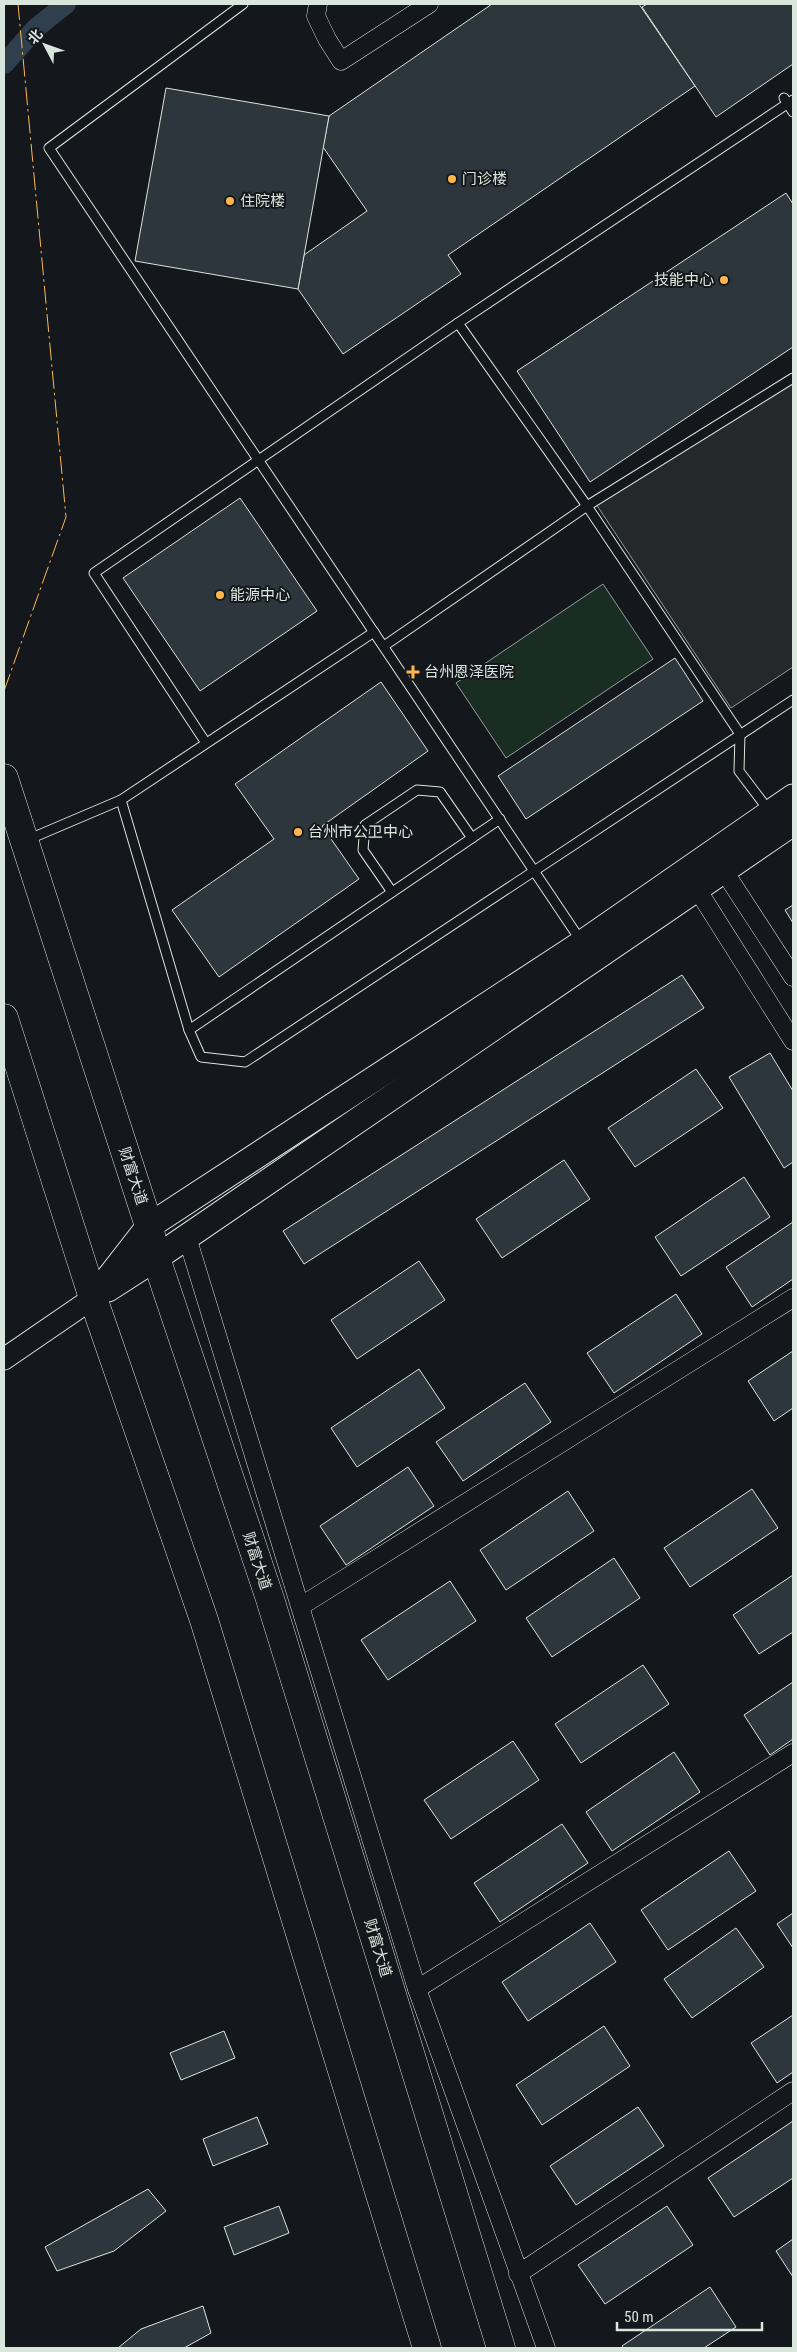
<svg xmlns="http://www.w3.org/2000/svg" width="797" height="2352" viewBox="0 0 797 2352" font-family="'Roboto Condensed','Noto Sans SC',sans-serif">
  <rect width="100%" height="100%" fill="#14181c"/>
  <path fill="#1a2d24" stroke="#939e99" d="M 603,584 L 653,659 L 506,758 L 456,683 Z"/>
  <path fill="#24282b" stroke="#939e99" d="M 793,374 L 793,667 L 731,708 L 596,504 Z"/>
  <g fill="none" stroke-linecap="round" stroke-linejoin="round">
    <path stroke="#2f3f4d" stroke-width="20" d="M 4,64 L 36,28 L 66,4"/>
  </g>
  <g fill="#2c363c" stroke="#d8e6dc">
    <path d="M 492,4 L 639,4 L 695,86 L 448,255 L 461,274 L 343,354 L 298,289 L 304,255 L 367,211 L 323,147 L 329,116 Z"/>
    <path d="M 647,4 L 793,4 L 793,64 L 716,117 L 642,7 Z"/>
    <path d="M 166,88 L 329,116 L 298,289 L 135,261 Z"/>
    <path d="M 786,193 L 793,204 L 793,347 L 590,482 L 517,371 Z"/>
    <path d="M 240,498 L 317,611 L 200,691 L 123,578 Z"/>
    <path d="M 675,658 L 703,701 L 526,819 L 498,776 Z"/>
    <path d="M 381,682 L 428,751 L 322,826 L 359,879 L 219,977 L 172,910 L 274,839 L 235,784 Z"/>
    <path d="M 793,905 L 793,923 L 785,910 Z"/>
    <path d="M 682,975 L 704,1008 L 304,1264 L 283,1231 Z"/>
    <path d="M 770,1053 L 793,1091 L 793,1162 L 784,1168 L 729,1077 Z"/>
    <path d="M 696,1069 L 723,1108 L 635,1167 L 608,1128 Z"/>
    <path d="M 564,1160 L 590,1199 L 502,1258 L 476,1219 Z"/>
    <path d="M 744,1177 L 770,1217 L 681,1276 L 655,1237 Z"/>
    <path d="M 793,1222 L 793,1279 L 752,1307 L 726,1267 Z"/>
    <path d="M 419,1261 L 445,1300 L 357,1359 L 331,1320 Z"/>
    <path d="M 676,1294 L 702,1334 L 614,1393 L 587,1353 Z"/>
    <path d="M 793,1351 L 793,1408 L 774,1421 L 748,1381 Z"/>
    <path d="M 419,1369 L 445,1408 L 357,1467 L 331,1428 Z"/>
    <path d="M 525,1383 L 551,1422 L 463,1481 L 436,1442 Z"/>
    <path d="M 408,1467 L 434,1506 L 346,1565 L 320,1526 Z"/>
    <path d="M 752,1489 L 778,1528 L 690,1587 L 664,1548 Z"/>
    <path d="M 568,1491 L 594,1531 L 506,1590 L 480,1550 Z"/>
    <path d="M 614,1558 L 640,1598 L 552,1657 L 526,1618 Z"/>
    <path d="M 793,1575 L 793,1632 L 759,1654 L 733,1615 Z"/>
    <path d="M 450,1581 L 476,1621 L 388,1680 L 361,1640 Z"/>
    <path d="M 643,1665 L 669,1704 L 581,1763 L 555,1724 Z"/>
    <path d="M 793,1682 L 793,1739 L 770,1755 L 744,1715 Z"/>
    <path d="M 513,1741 L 539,1780 L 451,1839 L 424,1800 Z"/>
    <path d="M 674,1752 L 700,1792 L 612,1851 L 586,1812 Z"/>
    <path d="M 562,1824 L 588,1863 L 500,1922 L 474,1883 Z"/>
    <path d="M 729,1851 L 756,1891 L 668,1950 L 641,1910 Z"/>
    <path d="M 793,1913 L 793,1948 L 777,1924 Z"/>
    <path d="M 590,1923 L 616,1962 L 528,2021 L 502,1982 Z"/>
    <path d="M 736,1928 L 764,1967 L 692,2018 L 664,1979 Z"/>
    <path d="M 793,2015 L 793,2072 L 777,2083 L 751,2043 Z"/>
    <path d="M 604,2026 L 630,2066 L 542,2125 L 516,2085 Z"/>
    <path d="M 224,2031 L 235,2058 L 181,2080 L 170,2053 Z"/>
    <path d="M 638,2107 L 664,2146 L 576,2205 L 550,2166 Z"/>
    <path d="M 257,2117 L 268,2144 L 213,2166 L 203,2139 Z"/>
    <path d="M 793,2121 L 793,2178 L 734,2217 L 708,2178 Z"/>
    <path d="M 148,2189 L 166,2211 L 114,2251 L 57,2271 L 45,2247 Z"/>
    <path d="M 279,2206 L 289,2233 L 234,2255 L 224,2227 Z"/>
    <path d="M 667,2206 L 693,2245 L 605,2304 L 578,2265 Z"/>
    <path d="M 793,2239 L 793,2277 L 776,2251 Z"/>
    <path d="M 710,2287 L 736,2327 L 704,2348 L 623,2348 L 622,2346 Z"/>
    <path d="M 203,2306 L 211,2333 L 184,2348 L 118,2348 L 141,2329 Z"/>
  </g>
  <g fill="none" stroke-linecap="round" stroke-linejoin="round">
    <g stroke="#d8e6dc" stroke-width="11">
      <g id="service">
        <path d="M 243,4 L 49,148 L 581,941"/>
        <path d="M 784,98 L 793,112"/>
        <path d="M 458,323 L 587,506 L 740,734 L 739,771 L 770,812"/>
        <path d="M 384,646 L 587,506 L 793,378"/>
        <path d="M 206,743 L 94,573 L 458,323 L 793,100"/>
        <path d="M 121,800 L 189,1030 L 201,1057 L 245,1062 L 793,700"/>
        <path d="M 27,840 L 121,800 L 374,632"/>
        <path d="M 392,892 L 363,850 L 365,825 L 417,790 L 440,792 L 472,838"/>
        <path d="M 189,1030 L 500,819"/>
      </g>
    </g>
    <g stroke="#d8e6dc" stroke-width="19">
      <g id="minor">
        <path d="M 318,4 L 316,16 L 327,39 L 341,61 L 429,4"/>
        <path d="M 724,871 L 793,977"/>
        <path d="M 697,889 L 793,1041"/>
        <path d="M 187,1237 L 417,1989 L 546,2348"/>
        <path d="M 301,1606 L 793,1298"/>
        <path d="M 417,1989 L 793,1753"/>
        <path d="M 518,2274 L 793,2091"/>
      </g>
    </g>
    <g stroke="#d8e6dc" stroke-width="23">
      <path id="tertiary" d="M 4,1359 L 93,1298"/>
    </g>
    <g stroke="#d8e6dc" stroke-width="27">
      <g id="secondary">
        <path d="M 108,1289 L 156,1258 L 793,823"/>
        <path d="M 93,1298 L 149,1226 L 582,943 L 793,797"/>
      </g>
    </g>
    <g stroke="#d8e6dc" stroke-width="29">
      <g id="primary">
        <path d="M 4,778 L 149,1226 L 156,1258 L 270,1599 L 501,2348"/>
        <path d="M 4,1018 L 93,1298 L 204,1620 L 427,2348"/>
      </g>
    </g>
    <use href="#service" stroke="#14181c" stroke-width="9"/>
    <use href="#minor" stroke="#14181c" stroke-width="18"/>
    <use href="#tertiary" stroke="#14181c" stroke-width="21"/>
    <use href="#secondary" stroke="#14181c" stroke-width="25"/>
    <use href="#primary" stroke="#14181c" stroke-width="28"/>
    <path stroke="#ffb74d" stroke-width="1" stroke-dasharray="18 4 2.5 4" stroke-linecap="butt" d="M 4,691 L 66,517 L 18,4"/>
  </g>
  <g fill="#ffb74d" stroke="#14181c" stroke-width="2">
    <circle cx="452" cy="179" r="5"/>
    <circle cx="230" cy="201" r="5"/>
    <circle cx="724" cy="280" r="5"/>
    <circle cx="220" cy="595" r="5"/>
    <path d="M410.5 664.5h5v5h5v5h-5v5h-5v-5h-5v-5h5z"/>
    <circle cx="298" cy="832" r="5"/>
  </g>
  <g text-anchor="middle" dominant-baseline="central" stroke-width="4" stroke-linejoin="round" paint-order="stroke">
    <g font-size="15" fill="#d8e6dc" stroke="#14181c" text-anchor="start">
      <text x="462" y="179">门诊楼</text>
      <text x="240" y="201">住院楼</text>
      <text x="714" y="280" text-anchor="end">技能中心</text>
      <text x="230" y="595">能源中心</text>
      <text x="424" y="672">台州恩泽医院</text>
      <text x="308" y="832">台州市公卫中心</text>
    </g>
    <g font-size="15" fill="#d8e6dc" stroke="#14181c">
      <text transform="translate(133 1176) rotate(72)">财富大道</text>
      <text transform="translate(257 1561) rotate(72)">财富大道</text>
      <text transform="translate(378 1948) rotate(73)">财富大道</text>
    </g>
  </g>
  <rect width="797" height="2352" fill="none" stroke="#d8e6dc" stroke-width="10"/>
  <g transform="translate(45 45) rotate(311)" stroke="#14181c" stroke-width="4" paint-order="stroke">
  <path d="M0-4L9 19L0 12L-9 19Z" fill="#d8e6dc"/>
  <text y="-8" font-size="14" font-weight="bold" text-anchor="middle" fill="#d8e6dc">北</text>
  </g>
  <path d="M617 2322v8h145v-8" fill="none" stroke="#d8e6dc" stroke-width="2.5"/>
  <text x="624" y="2322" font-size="15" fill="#d8e6dc" stroke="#14181c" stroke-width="4" paint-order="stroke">50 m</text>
</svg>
